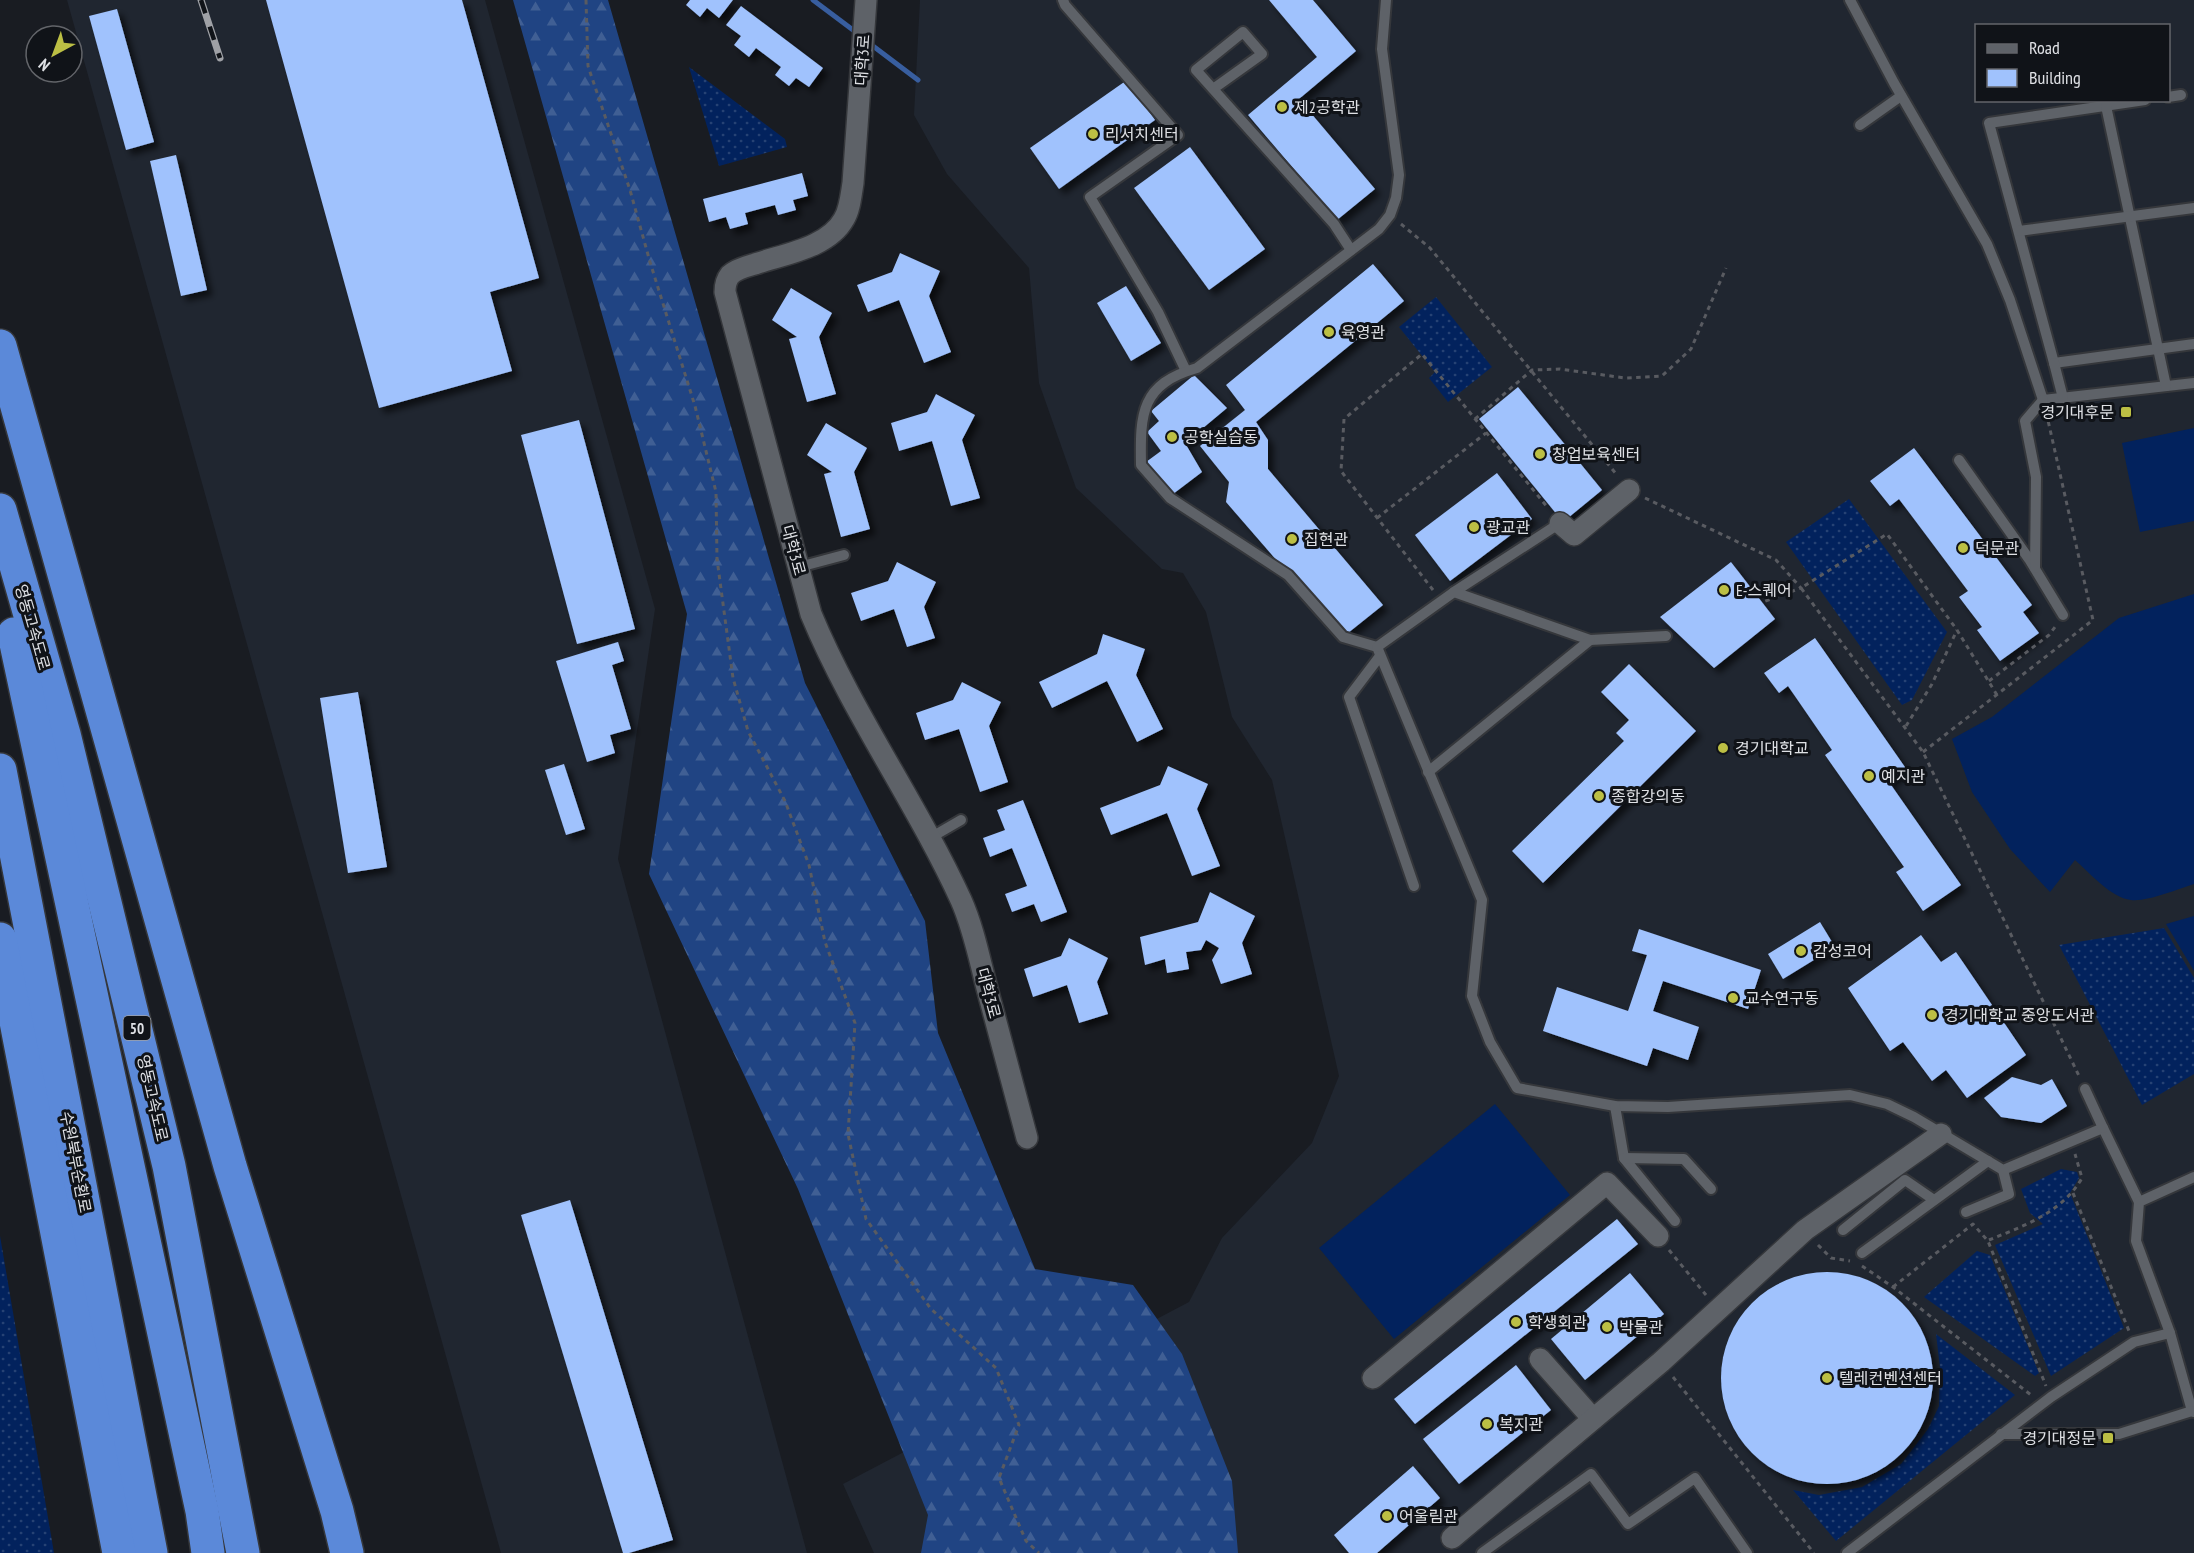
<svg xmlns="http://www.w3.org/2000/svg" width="2194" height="1553" viewBox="0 0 2194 1553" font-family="'PT Sans Narrow','Noto Sans KR',sans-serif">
  <defs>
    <pattern id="grass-dots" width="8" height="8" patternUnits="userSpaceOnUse" patternTransform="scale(1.5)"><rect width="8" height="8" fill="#02225d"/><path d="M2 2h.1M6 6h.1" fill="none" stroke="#264274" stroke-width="1.8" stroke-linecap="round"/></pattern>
    <pattern id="forest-firs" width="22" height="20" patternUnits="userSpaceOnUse" patternTransform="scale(1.5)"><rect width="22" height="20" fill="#204483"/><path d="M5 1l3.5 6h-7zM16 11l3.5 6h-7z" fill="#405f94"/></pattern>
    <filter id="shadow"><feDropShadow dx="5.5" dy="5.5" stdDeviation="3" flood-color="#0009"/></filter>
  </defs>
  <rect width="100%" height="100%" fill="#191c22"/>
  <g fill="#202630" fill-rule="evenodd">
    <path d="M 67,0 L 485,0 L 655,609 L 618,859 L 807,1553 L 501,1553 Z"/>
    <path d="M 920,0 L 2194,0 L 2194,1553 L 874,1553 L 843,1484 L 1189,1302 L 1222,1238 L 1312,1143 L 1339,1076 L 1272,780 L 1232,717 L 1206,612 L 1183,573 L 1162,569 L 1076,488 L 1039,383 L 1029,268 L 947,174 L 914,115 ZM 1976,26 L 2168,26 L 2168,100 L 1976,100 Z"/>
  </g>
  <g fill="url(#grass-dots)">
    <path d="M 689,67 L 785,139 L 787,147 L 719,166 Z"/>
    <path d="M 1436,297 L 1492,367 L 1448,402 L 1429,378 L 1435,372 L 1399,327 Z"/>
    <path d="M 1849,499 L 1947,632 L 1912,700 L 1902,705 L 1786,542 Z"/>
    <path d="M 2164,928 L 2194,978 L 2194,1074 L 2142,1105 L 2059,945 Z"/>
    <path d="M 2061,1169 L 2077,1172 L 2079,1178 L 2070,1193 L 2124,1328 L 2051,1376 L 1995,1245 L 2043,1224 L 2030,1213 L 2021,1189 Z"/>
    <path d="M 0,1236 L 54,1553 L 0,1553 Z"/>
    <path d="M 1977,1251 L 1990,1255 L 2039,1373 L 2035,1376 L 1924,1297 Z"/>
    <path d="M 1936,1334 L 2015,1395 L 1836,1541 L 1793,1490 L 1819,1495 L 1862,1487 L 1901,1464 L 1928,1429 L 1939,1406 L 1940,1368 Z"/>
  </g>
  <path fill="url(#forest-firs)" d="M 513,0 L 608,0 L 805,683 L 925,921 L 938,1033 L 1035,1269 L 1133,1285 L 1182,1354 L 1232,1481 L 1238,1553 L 921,1553 L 928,1515 L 798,1189 L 649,874 L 687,614 Z"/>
  <g fill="#02225d">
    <path d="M 2194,428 L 2194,521 L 2140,532 L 2122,443 Z"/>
    <path d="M 2194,594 L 2194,884 C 2178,889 2147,902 2131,900 C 2111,898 2089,872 2075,860 L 2050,892 L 2010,849 L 1972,792 L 1952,739 L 1992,717 L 2119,618 Z"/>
    <path d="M 2194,916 L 2194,971 L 2166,924 Z"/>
    <path d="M 1495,1104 L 1570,1195 L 1394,1339 L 1319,1248 Z"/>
  </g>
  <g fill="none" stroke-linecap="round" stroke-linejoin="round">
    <g stroke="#385e9f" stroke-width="5">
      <path d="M 813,0 L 857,33"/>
      <path d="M 869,43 L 918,80"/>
    </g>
  </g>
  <g fill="#a0c2fd" filter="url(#shadow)">
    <path d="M 266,0 L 462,0 L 539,278 L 490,292 L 512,371 L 379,408 Z"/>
    <path d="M 690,0 L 733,0 L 719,18 L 707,8 L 700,17 L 686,5 Z"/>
    <path d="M 1269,0 L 1313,0 L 1356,51 L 1299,99 L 1375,189 L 1337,220 L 1248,115 L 1317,57 Z"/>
    <path d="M 741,6 L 823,68 L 809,87 L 796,78 L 789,86 L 775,75 L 781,67 L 756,48 L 749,57 L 734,45 L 741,36 L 726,25 Z"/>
    <path d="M 117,9 L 154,142 L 126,150 L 89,16 Z"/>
    <path d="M 1127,80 L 1155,120 L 1059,189 L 1030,148 Z"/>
    <path d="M 1190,147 L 1265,249 L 1209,290 L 1134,188 Z"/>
    <path d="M 176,155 L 207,290 L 181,296 L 150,161 Z"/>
    <path d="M 802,173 L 808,196 L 793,200 L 796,210 L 778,215 L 775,205 L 745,213 L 748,224 L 730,229 L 726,217 L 709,222 L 703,199 Z"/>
    <path d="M 900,253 L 940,271 L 929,296 L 951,352 L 924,363 L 899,300 L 868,312 L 857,285 L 892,272 Z"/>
    <path d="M 1373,264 L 1404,301 L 1256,422 L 1268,440 L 1268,469 L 1383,605 L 1343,637 L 1226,502 L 1229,482 L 1200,446 L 1245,410 L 1226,385 Z"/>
    <path d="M 1126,286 L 1161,343 L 1131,361 L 1097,303 Z"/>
    <path d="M 791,288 L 832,313 L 819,337 L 836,394 L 807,402 L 789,339 L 797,337 L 772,320 Z"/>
    <path d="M 1194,375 L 1227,408 L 1185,443 L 1202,472 L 1173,494 L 1146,462 L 1161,451 L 1147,432 L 1159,421 L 1151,411 Z"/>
    <path d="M 1518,387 L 1602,490 L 1563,522 L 1479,419 Z"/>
    <path d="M 936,394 L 975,415 L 962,440 L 980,498 L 951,506 L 932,441 L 899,451 L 891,423 L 927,412 Z"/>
    <path d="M 579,420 L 635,629 L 577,644 L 521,435 Z"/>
    <path d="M 826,423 L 867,448 L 854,472 L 870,529 L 841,537 L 824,474 L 832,472 L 807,455 Z"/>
    <path d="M 1914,448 L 2032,605 L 2023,612 L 2039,633 L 2000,661 L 1977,630 L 1982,627 L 1959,597 L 1968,591 L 1899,499 L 1890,506 L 1870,481 Z"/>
    <path d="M 1497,473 L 1532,519 L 1450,581 L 1415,535 Z"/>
    <path d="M 897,562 L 936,582 L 924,607 L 935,638 L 907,647 L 894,609 L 861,621 L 851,593 L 888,581 Z"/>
    <path d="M 1731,562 L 1775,619 L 1714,668 L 1660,617 Z"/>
    <path d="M 1103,634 L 1145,649 L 1136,675 L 1163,729 L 1137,742 L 1107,681 L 1052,708 L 1039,682 L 1097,654 Z"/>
    <path d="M 1815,638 L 1907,770 L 1889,782 L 1961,885 L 1923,911 L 1896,872 L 1904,867 L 1825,755 L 1832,750 L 1788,686 L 1779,693 L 1764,673 Z"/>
    <path d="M 618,642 L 624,661 L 612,665 L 631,729 L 610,735 L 615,753 L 587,762 L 556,661 Z"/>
    <path d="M 1629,664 L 1696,731 L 1543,883 L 1512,851 L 1624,741 L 1616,733 L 1629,720 L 1601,692 Z"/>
    <path d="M 962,682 L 1001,702 L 989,726 L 1008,782 L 980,792 L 959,729 L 925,740 L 916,713 L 953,700 Z"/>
    <path d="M 358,692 L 387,867 L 348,873 L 320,698 Z"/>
    <path d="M 564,764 L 585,829 L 566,835 L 545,770 Z"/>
    <path d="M 1168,766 L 1208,784 L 1197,809 L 1220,866 L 1192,876 L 1167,813 L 1111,835 L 1100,808 L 1160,785 Z"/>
    <path d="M 1023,800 L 1067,912 L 1041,922 L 1034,904 L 1012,912 L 1005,894 L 1027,886 L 1012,848 L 990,857 L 983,838 L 1005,830 L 997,810 Z"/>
    <path d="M 1210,892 L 1255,916 L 1242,943 L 1252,974 L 1221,984 L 1212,960 L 1219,948 L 1206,940 L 1201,950 L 1186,952 L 1189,969 L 1167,973 L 1165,959 L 1145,965 L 1140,937 L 1198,922 Z"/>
    <path d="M 1820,922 L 1835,947 L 1783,979 L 1768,954 Z"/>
    <path d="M 1639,929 L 1761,970 L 1748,1009 L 1663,981 L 1653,1011 L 1699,1027 L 1688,1060 L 1653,1048 L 1647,1066 L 1543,1031 L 1557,987 L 1628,1011 L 1647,955 L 1632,951 Z"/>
    <path d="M 1921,935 L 1941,962 L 1956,952 L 2026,1055 L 1967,1098 L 1946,1070 L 1932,1081 L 1903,1042 L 1890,1051 L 1848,988 Z"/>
    <path d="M 1069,938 L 1108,958 L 1097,982 L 1108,1014 L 1079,1023 L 1067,985 L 1033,997 L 1024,969 L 1061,956 Z"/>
    <path d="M 2012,1077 L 2041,1085 L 2052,1079 L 2067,1106 L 2041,1123 L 2001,1117 L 1984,1098 Z"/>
    <path d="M 570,1200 L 673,1540 L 629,1553 L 623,1553 L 521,1215 Z"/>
    <path d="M 1617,1219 L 1638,1244 L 1415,1424 L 1394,1399 Z"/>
    <circle cx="1827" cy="1378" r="106"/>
    <path d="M 1630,1273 L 1664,1314 L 1585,1380 L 1551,1339 Z"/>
    <path d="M 1516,1365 L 1551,1410 L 1459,1484 L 1423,1439 Z"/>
    <path d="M 1413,1466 L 1440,1498 L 1377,1553 L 1349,1553 L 1334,1535 Z"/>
  </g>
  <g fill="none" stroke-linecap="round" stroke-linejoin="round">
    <g stroke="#35373b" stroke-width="14">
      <g id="lane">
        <path d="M 1063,0 L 1065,5 L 1178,135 L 1090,197 L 1158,312 L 1186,371"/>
        <path d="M 1386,0 L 1382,49 L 1399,175 L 1396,198 L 1390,215 L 1379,229 L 1197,368 C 1141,384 1140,413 1141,465 L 1170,498 L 1288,575 L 1343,637 L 1377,647 L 1482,900 L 1472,996 L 1490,1042 L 1517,1088 L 1615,1106 L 1668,1107 L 1850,1095 L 1887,1104 L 1914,1117 L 2003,1170 L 2103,1128 L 2139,1202"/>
        <path d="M 1850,0 L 1894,83 L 1987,244 L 2010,300 L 2043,400 L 2194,383"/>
        <path d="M 1213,89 L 1262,54 L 1243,32 L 1196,70 L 1213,89 L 1334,224 L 1351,250"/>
        <path d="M 2168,97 L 2181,95"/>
        <path d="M 2145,100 L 1989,123 L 2054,363 L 2194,344"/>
        <path d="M 2106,106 L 2166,386"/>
        <path d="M 1860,125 L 1901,96"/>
        <path d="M 2019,231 L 2194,208"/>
        <path d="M 2054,363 L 2063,398"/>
        <path d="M 1959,460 L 2029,559 L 2063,615"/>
        <path d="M 799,567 L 844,555"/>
        <path d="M 2035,568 L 2036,477 L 2025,421 L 2043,400"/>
        <path d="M 1454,592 L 1560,523"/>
        <path d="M 1377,647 L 1454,592 L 1590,640 L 1666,636"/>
        <path d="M 1380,656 L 1349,697 L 1414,886"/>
        <path d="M 1428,772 L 1590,640"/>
        <path d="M 930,838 L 961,820"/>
        <path d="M 2085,1089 L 2103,1128"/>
        <path d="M 1615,1106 L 1624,1158 L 1675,1221"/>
        <path d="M 1624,1158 L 1684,1159 L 1711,1189"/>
        <path d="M 2194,1177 L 2139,1202 L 2136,1241 L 2170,1333 L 2192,1411 L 2194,1412"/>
        <path d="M 1966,1212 L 2009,1194 L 2003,1170"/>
        <path d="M 1843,1230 L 1905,1180 L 1934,1200"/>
        <path d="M 1862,1253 L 1988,1161"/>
        <path d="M 2001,1434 L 2119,1434 L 2192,1411"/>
        <path d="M 1482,1553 L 1591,1474 L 1628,1524 L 1695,1478 L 1747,1553"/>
        <path d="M 1847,1553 L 2051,1397 L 2134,1342 L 2170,1333"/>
      </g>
    </g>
    <g stroke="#35373b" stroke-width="24">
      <g id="street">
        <path d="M 866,0 L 853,183 C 851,195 850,209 844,219 C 828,248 784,254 755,264 C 748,266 736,269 730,275 C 726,280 725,286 725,292 L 811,614 C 852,713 916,802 961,900 C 974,929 980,962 988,992 C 1001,1041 1014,1089 1027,1138"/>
        <path d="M 1560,523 L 1574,535 L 1629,490"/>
        <path d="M 1540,1359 L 1593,1419"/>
        <path d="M 1373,1378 L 1607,1183 L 1658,1236"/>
        <path d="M 1452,1538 L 1661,1362 L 1805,1230 L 1941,1134"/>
      </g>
    </g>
    <g stroke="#35373b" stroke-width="36">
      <g id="highway">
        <path d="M 0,346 L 230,1166 L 337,1511 L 347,1553"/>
        <path d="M 0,510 L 64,734 L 169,1166 L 243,1553"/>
        <path d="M 14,634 L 202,1511 L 208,1553"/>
        <path d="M 0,770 L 151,1553"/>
        <path d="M 0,939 L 119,1553"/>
      </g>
    </g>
    <g stroke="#595b61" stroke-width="3" stroke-dasharray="4.5 4.5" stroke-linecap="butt">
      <path d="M 586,0 L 588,66 L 630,190 L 650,262 L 695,406 L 716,492 L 717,559 L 733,678 L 748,731 L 785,801 L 809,865 L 825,942 L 855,1023 L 848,1134 L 866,1219 L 931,1309 L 996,1368 L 1019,1425 L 999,1478 L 1026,1541 L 1039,1553"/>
      <path d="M 1401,224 L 1430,248 L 1617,475"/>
      <path d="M 1475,419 L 1532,370 L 1560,369 L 1625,378 L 1662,376 L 1691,349 L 1726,268"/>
      <path d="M 1645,498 L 1776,560 L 1801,588 L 1763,602"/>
      <path d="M 1377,518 L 1486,433"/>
      <path d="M 1433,590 L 1341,471 L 1344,419 L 1422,354 L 1548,508"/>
      <path d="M 1989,681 L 2049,635 L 2055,627"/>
      <path d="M 1997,695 L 1957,630 L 1887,534 L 1801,588 L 1923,752 L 2080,1078"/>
      <path d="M 1906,726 L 1932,684 L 1957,630"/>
      <path d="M 1923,752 L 2093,620 L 2047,416"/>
      <path d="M 2073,1193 L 2129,1331"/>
      <path d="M 1989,1240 C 2023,1226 2062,1213 2082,1178 L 2075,1154"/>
      <path d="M 1818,1245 L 1831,1258 L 1850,1261"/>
      <path d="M 1669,1250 L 1706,1295"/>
      <path d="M 1862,1266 L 1893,1287 L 2031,1395"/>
      <path d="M 1893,1287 L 1973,1224 L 1988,1241 L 2046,1386"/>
      <path d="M 1673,1377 L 1814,1553"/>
    </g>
    <use href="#lane" stroke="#5e6268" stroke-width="10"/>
    <use href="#street" stroke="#5e6268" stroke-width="21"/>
    <use href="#highway" stroke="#5b89d9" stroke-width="33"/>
    <g stroke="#9fa1a6" stroke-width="7">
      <path id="rail" d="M 201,0 L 220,58"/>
    </g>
    <use href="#rail" stroke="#101318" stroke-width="4.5" stroke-dasharray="14" stroke-linecap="butt"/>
  </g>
  <g fill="#bcbf44" stroke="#101318" stroke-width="2">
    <circle cx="1282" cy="107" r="6"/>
    <circle cx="1093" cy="134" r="6"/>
    <circle cx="1329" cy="332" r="6"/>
    <rect x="2120" y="406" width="12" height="12" rx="3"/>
    <circle cx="1172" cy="437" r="6"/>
    <circle cx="1540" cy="454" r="6"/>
    <circle cx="1474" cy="527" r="6"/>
    <circle cx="1292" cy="539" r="6"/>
    <circle cx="1963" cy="548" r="6"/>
    <circle cx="1724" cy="590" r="6"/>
    <circle cx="1723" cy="748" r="6"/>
    <circle cx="1869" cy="776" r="6"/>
    <circle cx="1599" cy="796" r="6"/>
    <circle cx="1801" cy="951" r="6"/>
    <circle cx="1733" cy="998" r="6"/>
    <circle cx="1932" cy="1015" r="6"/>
    <circle cx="1516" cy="1322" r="6"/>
    <circle cx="1607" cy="1327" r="6"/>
    <circle cx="1827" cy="1378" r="6"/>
    <circle cx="1487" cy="1424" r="6"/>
    <rect x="2102" y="1432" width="12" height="12" rx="3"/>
    <circle cx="1387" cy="1516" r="6"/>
  </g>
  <g text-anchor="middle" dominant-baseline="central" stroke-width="6" stroke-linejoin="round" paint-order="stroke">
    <rect fill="#101318" stroke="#a1a3a8" stroke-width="1.5" x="123.5" y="1016" width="27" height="24" rx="4.5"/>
    <g font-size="15" font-weight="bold" fill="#dfe1e5">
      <text x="137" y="1028">50</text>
    </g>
    <g font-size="16" fill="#dfe1e5" stroke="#101318">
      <text transform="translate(862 60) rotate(-86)">대학3로</text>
      <text transform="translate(794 550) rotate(75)">대학3로</text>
      <text transform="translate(33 627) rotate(74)">영동고속도로</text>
      <text transform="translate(989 993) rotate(75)">대학3로</text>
      <text transform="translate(153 1098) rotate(77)">영동고속도로</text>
      <text transform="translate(76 1162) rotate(79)">수원북부순환로</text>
    </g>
    <g font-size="16" fill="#dfe1e5" stroke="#101318" text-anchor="start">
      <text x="1294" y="107">제2공학관</text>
      <text x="1105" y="134">리서치센터</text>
      <text x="1341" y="332">육영관</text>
      <text x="2114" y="412" text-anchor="end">경기대후문</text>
      <text x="1184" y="437">공학실습동</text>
      <text x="1552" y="454">창업보육센터</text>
      <text x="1486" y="527">광교관</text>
      <text x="1304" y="539">집현관</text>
      <text x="1975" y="548">덕문관</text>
      <text x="1736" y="590">E-스퀘어</text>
      <text x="1735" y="748">경기대학교</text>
      <text x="1881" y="776">예지관</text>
      <text x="1611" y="796">종합강의동</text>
      <text x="1813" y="951">감성코어</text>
      <text x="1745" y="998">교수연구동</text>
      <text x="1944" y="1015">경기대학교 중앙도서관</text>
      <text x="1528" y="1322">학생회관</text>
      <text x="1619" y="1327">박물관</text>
      <text x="1839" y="1378">텔레컨벤션센터</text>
      <text x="1499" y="1424">복지관</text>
      <text x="2096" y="1438" text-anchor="end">경기대정문</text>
      <text x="1399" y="1516">어울림관</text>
    </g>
  </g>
  <rect x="1975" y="24" width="195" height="78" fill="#101318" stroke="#63656a" stroke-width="1.5"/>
  <rect x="1987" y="44" width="30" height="9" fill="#5e6268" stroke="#63656a" stroke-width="1.5"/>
  <text x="2029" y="54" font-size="18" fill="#dfe1e5">Road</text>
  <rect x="1987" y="69" width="30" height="18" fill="#a0c2fd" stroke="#63656a" stroke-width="1.5"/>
  <text x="2029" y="84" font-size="18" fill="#dfe1e5">Building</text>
  <g transform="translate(54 54) rotate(221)"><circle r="28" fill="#101318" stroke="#63656a" stroke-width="1.5"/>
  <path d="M0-4.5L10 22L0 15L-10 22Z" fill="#bcbf44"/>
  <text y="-9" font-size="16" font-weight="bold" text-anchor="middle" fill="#dfe1e5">N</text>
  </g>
</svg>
